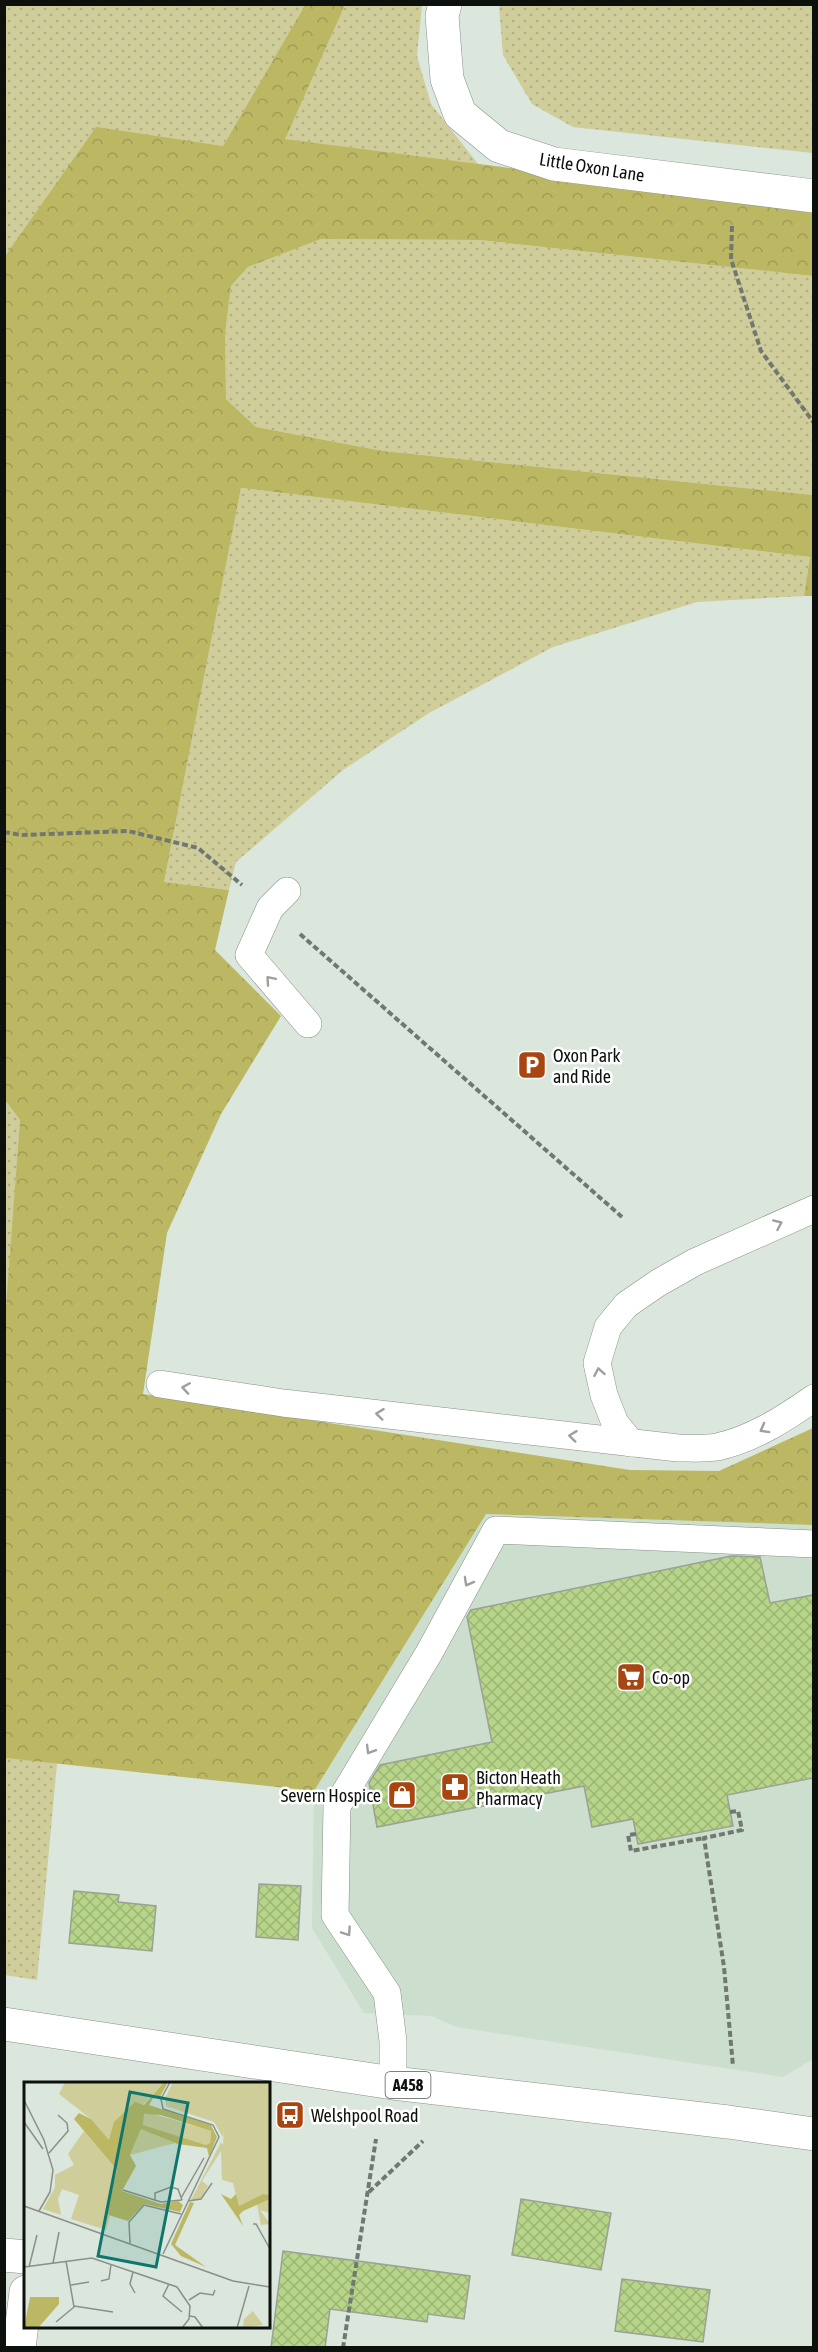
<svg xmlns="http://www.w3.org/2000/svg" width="818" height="2352" viewBox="0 0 818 2352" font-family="'Asap Condensed',sans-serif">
  <defs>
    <pattern id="grass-dots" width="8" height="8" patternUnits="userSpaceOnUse" patternTransform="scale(1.5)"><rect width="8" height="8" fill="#cfcd99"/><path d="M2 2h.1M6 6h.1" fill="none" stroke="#b1af83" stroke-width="1.8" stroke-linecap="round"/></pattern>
    <pattern id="forest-crowns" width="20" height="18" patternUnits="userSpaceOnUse" patternTransform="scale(1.5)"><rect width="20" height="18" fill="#bcb763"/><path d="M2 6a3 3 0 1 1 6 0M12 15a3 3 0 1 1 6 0" fill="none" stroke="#a09c55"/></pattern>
    <pattern id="building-cross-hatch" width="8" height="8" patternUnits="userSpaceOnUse" patternTransform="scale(1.5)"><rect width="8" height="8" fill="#b6d588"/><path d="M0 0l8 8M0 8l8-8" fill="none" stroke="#9bb674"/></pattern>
  </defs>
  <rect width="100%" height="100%" fill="#dbe6dc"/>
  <path fill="#ccdecd" d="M 486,1514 L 813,1525 L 813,2059 L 783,2077 L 456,2027 L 432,2016 L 364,2013 L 312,1928 L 314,1791 Z"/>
  <g fill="url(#grass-dots)">
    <path d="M 5,5 L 305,5 L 223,146 L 96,128 L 5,256 Z"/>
    <path d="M 345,5 L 422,5 L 417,56 L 431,104 L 478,164 L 284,139 Z"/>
    <path d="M 499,5 L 813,5 L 813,153 L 573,127 L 532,104 L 503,55 Z"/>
    <path d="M 321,239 L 479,240 L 813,276 L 813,495 L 383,451 L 256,427 L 226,399 L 225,335 L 231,286 L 248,267 Z"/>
    <path d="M 241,488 L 810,557 L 804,596 L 697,602 L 553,647 L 429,713 L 343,770 L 236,862 L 229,890 L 164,882 Z"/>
    <path d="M 5,1100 L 20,1120 L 5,1334 Z"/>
    <path d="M 5,1758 L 57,1763 L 37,1980 L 5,1975 Z"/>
  </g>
  <path fill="url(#forest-crowns)" d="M 305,5 L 345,5 L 285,139 L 813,207 L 813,276 L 479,240 L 321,239 L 248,267 L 231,286 L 225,335 L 226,399 L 256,427 L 383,451 L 813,495 L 813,596 L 804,596 L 810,557 L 241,488 L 164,882 L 229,890 L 215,950 L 281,1016 L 221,1114 L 167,1233 L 143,1394 L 630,1470 L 719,1471 L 813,1428 L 813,1525 L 486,1514 L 314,1791 L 5,1758 L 4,1334 L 20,1120 L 5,1100 L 5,256 L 96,127 L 223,146 Z"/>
  <g fill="url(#building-cross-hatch)" stroke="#9ba194" stroke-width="1.5">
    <path d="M 731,1556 L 760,1557 L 770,1603 L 813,1595 L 813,1778 L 727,1795 L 733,1826 L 638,1844 L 633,1819 L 592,1827 L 584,1786 L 377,1827 L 369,1783 L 380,1765 L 492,1742 L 467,1617 L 471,1610 Z"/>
    <path d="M 259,1884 L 301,1886 L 298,1940 L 256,1937 Z"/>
    <path d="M 74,1891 L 119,1895 L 118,1902 L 156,1906 L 152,1951 L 69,1943 Z"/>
    <path d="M 521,2199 L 611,2213 L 601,2270 L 512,2255 Z"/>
    <path d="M 283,2251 L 470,2276 L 464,2319 L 428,2314 L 427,2322 L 330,2309 L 325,2348 L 271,2348 Z"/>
    <path d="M 622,2279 L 710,2290 L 703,2342 L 615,2331 Z"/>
  </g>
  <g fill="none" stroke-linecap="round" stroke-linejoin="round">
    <g stroke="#879187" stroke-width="28">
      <g id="lane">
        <path d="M 287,891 L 270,908 L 249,955 L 308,1024"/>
        <path d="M 160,1384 L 283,1403 L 678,1448 C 691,1448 705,1449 717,1447 C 753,1439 784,1419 814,1398"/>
        <path d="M 631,1443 L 615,1423 L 604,1395 L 597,1363 L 608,1327 L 626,1305 L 658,1283 L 695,1262 L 814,1209"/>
        <path d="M 393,2083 L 393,2041 L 387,1993 L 335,1915 L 337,1806 L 429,1653 L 496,1530 L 814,1544"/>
      </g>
    </g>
    <g stroke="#879187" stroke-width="34">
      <g id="street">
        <path d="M 445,4 L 442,16 L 447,79 L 460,114 L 499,146 L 554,164 L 814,196"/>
        <path d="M 4,2255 L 26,2257"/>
        <path d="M 19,2348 L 26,2292"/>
      </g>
    </g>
    <g stroke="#879187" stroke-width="34">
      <path id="primary" d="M 4,2024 L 393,2083 L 728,2122 L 814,2134"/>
    </g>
    <g stroke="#717871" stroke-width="4" stroke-dasharray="6 3" stroke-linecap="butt">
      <path d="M 732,226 L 731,259 L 761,351 L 814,423"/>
      <path d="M 4,832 L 21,835 L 128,831 L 198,848 L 242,885"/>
      <path d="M 300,934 L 622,1217"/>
      <path d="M 730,1812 L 738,1811 L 742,1830 L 704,1838 L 724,1967 L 733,2066"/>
      <path d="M 636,1834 L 628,1835 L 631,1851 L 704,1838"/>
      <path d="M 369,2192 L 423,2141"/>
      <path d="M 343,2348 L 376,2139"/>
    </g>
    <use href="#lane" stroke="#fff" stroke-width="27"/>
    <use href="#street" stroke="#fff" stroke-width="33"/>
    <use href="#primary" stroke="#fff" stroke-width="33"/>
  </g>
  <defs><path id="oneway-chevron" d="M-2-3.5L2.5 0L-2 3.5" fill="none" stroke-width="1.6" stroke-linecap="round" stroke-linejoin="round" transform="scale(1.5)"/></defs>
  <g stroke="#9ea09e">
    <use href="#oneway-chevron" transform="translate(270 980) rotate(-131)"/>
    <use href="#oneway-chevron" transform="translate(778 1224) rotate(-24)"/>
    <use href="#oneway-chevron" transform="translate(599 1372) rotate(-100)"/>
    <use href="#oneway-chevron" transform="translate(186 1388) rotate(-171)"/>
    <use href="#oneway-chevron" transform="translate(380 1414) rotate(-173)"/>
    <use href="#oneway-chevron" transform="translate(764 1429) rotate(151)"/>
    <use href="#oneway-chevron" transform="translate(573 1436) rotate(-173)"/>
    <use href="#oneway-chevron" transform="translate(468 1582) rotate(119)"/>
    <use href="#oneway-chevron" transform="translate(370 1750) rotate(121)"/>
    <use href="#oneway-chevron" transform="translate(347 1932) rotate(56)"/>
  </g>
  <defs>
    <g id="parking-square" transform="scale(1.5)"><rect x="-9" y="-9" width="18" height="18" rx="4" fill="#a94510" stroke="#fff"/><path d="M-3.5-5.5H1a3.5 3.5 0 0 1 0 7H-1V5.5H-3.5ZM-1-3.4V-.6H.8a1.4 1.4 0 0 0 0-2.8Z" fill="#fff"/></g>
    <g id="supermarket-square" transform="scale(1.5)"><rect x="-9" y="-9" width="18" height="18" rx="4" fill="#a94510" stroke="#fff"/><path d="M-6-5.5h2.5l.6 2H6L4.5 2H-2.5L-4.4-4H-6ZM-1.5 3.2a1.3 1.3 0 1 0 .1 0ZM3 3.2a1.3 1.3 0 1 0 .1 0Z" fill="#fff"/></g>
    <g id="pharmacy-square" transform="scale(1.5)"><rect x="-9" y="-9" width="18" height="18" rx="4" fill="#a94510" stroke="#fff"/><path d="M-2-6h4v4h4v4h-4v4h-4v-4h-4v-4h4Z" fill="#fff"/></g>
    <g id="shop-square" transform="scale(1.5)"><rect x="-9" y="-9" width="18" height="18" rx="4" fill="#a94510" stroke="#fff"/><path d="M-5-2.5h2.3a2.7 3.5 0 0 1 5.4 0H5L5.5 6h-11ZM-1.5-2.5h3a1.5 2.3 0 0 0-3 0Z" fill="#fff"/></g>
    <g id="bus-square" transform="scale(1.5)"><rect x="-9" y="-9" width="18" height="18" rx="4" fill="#a94510" stroke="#fff"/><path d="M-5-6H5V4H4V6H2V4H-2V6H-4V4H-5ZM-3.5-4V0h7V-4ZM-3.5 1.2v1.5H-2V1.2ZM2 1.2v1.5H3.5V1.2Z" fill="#fff"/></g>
  </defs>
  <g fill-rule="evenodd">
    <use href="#parking-square" x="532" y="1065"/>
    <use href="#supermarket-square" x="631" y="1677"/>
    <use href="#pharmacy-square" x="455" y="1787"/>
    <use href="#shop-square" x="402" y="1795"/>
    <use href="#bus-square" x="290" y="2115"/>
  </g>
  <g text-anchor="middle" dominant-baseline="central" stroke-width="5" stroke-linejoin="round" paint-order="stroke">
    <rect fill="#fff" stroke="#565856" stroke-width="1.5" x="385.5" y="2072" width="45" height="26" rx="4.5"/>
    <g font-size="16" font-weight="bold" fill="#0d110d">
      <text x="408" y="2085">A458</text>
    </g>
    <g font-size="18" fill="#0d110d" stroke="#fff">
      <text transform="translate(592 167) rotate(9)">Little Oxon Lane</text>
    </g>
    <g font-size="18" fill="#0d110d" stroke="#fff" text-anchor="start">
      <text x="553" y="1055">Oxon Park<tspan x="553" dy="21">and Ride</tspan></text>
      <text x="652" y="1677">Co-op</text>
      <text x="476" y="1777">Bicton Heath<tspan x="476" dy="21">Pharmacy</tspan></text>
      <text x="381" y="1795" text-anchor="end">Severn Hospice</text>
      <text x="311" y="2115">Welshpool Road</text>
    </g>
  </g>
  <g transform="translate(24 2082)">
    <rect width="246" height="246" fill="#dbe6dc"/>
    <path d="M 41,0 L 140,0 L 85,59 L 67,37 L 35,12 ZM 149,0 L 246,0 L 246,113 L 239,112 L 215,125 L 209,101 L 198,98 L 197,69 L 178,99 L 184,104 L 176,117 L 167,118 L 197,60 L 199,63 L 200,43 L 199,55 L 190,40 L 142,24 L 141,16 ZM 126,31 L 187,49 L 186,61 L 182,63 L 118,43 L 119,33 ZM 117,47 L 155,60 L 106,73 ZM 60,49 L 93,88 L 81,132 L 86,134 L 82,148 L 47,137 L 55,113 L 38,107 L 34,117 L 37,133 L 19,127 L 31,105 L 31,93 L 50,83 L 44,72 ZM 246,117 L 246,131 L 236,128 L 246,142 L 237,143 L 233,122 Z" fill="#cfcd99"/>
    <path d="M 140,0 L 144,0 L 136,15 L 131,13 L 125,23 L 187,43 L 193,55 L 185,75 L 183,66 L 154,62 L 117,47 L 106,73 L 112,84 L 98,109 L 137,122 L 154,119 L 159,123 L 156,130 L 120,122 L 104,139 L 81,132 L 93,88 L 50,37 L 55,31 L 67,37 L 85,58 L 90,40 L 111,20 L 120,23 ZM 120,32 L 137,33 L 187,49 L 186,61 L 182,63 L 119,43 ZM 197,112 L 207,117 L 212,112 L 215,124 L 239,112 L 246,113 L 246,117 L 219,129 L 215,133 L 219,144 ZM 166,120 L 170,121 L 151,163 L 182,185 L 157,174 L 147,162 ZM 6,215 L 35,215 L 35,222 L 14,246 L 0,246 Z" fill="#bcb763" fill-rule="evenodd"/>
    <path d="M 229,229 L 239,243 L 219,246 L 220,237 Z" fill="#cfcd99"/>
    <path fill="none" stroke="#899189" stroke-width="1.5" d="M 0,18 L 20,58 L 29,88 L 26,110 L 15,129M 0,40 L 19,67M 25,71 L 44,49 L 43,41 L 34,33M 99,108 L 137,120 L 158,118M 157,116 L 180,76M 131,119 L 131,111 L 147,105 L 154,107 L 158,118M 164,119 L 177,117 L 188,101M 0,124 L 209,199 L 246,205M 229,142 L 232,142 L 246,167M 106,161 L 105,140 L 120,123 L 157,132M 139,172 L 195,55 L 189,43 L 139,27 L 137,17 L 146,0M 29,181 L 35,150M 0,185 L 68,176 L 153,205 L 166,224 L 165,237 L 158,246M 5,185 L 13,153M 109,190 L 106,202 L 111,211M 77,199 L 85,197 L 87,182M 145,202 L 139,214 L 158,230M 47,203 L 65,200M 165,218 L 176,211 L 189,213 L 191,208M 50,224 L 89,230M 166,234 L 171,235 L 179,246M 32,240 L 50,225 L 42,179M 213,246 L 225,204"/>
    <path fill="#0f766e" fill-opacity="0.15" stroke="#0f766e" stroke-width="3" d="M 106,10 L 164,21 L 132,185 L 74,174 Z"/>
    <rect width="246" height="246" fill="none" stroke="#0d110d" stroke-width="3"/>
  </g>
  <rect width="818" height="2352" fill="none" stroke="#0d110d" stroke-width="12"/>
</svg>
